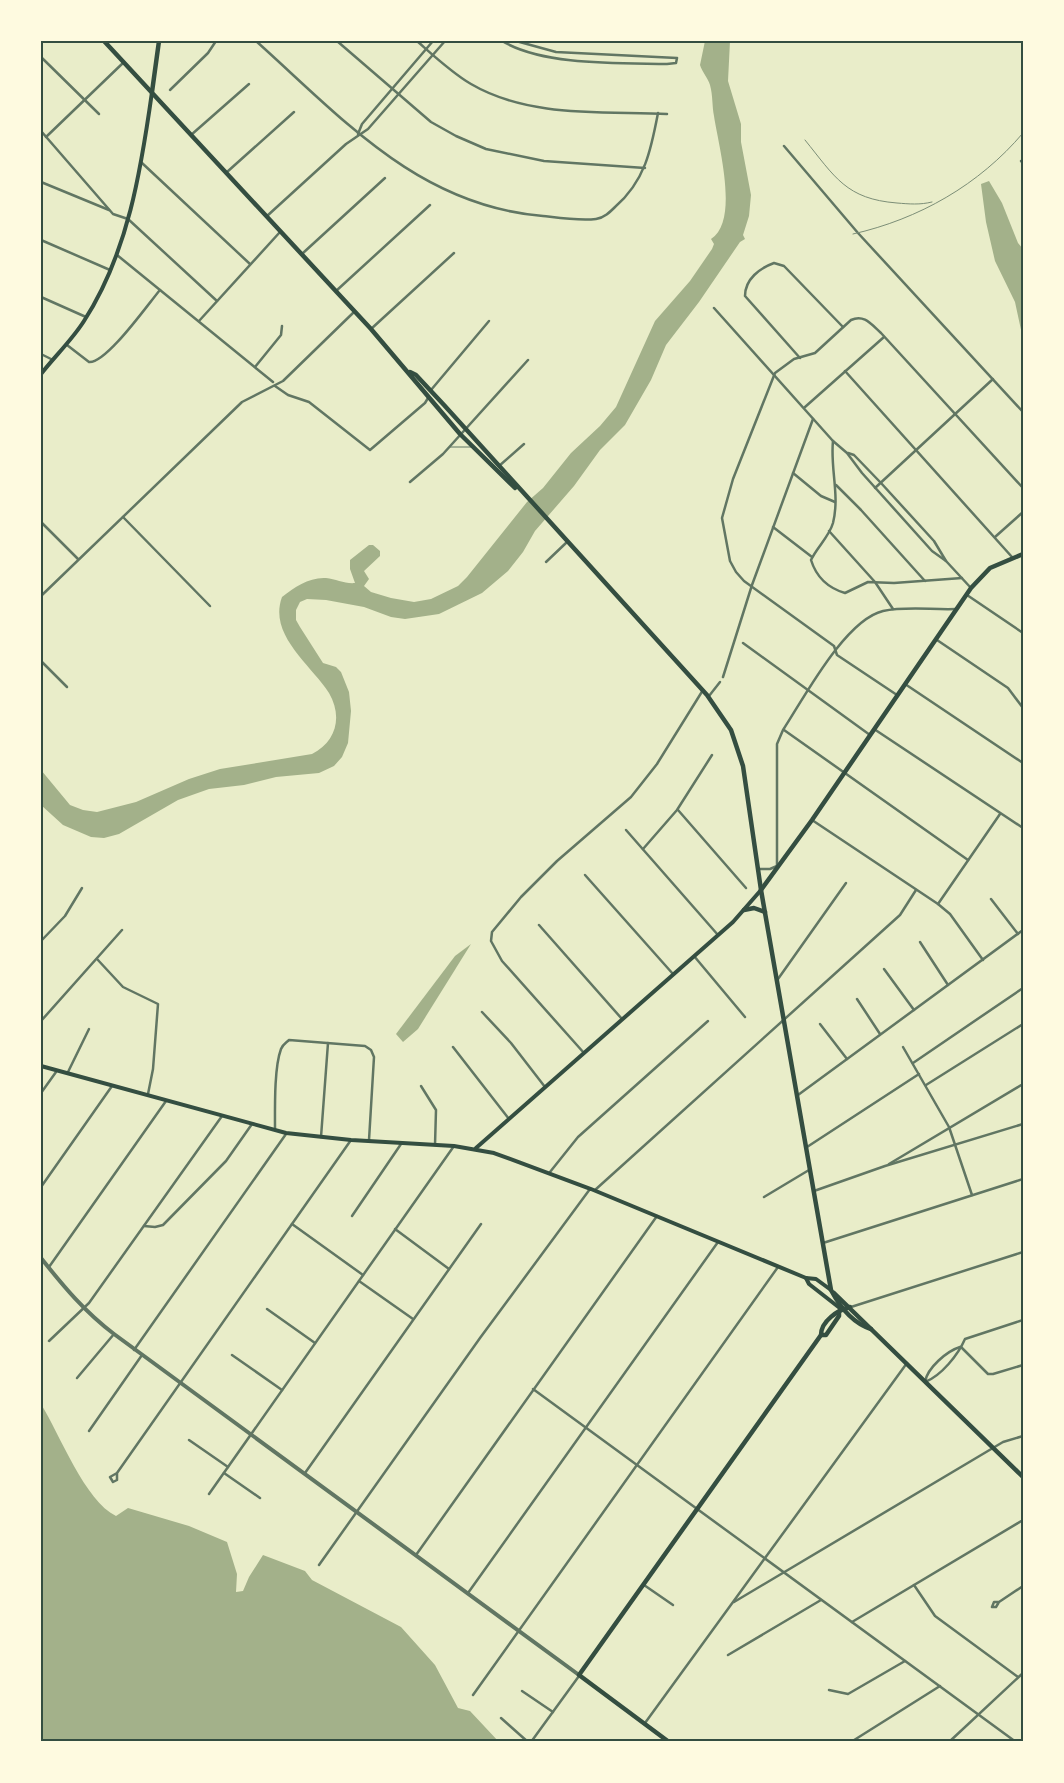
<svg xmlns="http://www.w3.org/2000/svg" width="1064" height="1783" viewBox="0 0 1064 1783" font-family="'Roboto Condensed',sans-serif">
  <rect width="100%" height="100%" fill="#e9edc9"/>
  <g fill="#a3b18a">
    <path d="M 705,41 L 730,41 L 728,81 L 741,124 L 741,142 L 751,195 L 749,216 L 743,235 L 745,239 L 740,242 L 699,302 L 666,345 L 651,380 L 625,425 L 600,450 L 574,486 L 535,531 L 523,552 L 508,571 L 482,593 L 439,614 L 405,619 L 391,617 L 364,607 L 326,600 L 307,599 L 300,602 L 296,610 L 296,620 L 300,627 L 323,663 L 336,667 L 341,672 L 349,692 L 351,711 L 348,743 L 342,757 L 334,766 L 319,773 L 276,777 L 244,785 L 209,789 L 178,800 L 119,834 L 104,838 L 91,837 L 63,825 L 41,805 L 41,770 L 70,805 L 83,810 L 97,812 L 136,802 L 189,779 L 220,769 L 312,754 C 336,742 343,717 329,693 C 311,665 268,635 282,597 C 295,587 309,577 326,578 C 336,579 345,584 355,583 L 350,569 L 350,560 L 369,545 L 373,545 L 380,551 L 380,556 L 364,571 L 369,579 L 364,586 L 371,592 L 391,598 L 414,602 L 431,599 L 458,586 L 467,577 L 527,502 L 543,488 L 571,453 L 600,426 L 616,407 L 655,321 L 690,281 L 712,249 L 714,244 L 711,239 C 740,221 718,144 714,116 C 712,106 713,96 710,85 C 708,78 702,72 700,65 Z"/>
    <path d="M 989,181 L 1002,203 L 1018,243 L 1023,249 L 1023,339 L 1015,302 L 995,261 L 986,222 L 981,184 Z"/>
    <path d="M 471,944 L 418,1029 L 403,1042 L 396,1034 L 455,956 Z"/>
    <path d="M 41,1404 C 60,1435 85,1501 116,1516 L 128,1508 L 189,1526 L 227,1542 L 237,1574 L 236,1592 L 243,1591 L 249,1577 L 263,1555 L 305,1571 L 312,1580 L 401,1627 L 435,1665 L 458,1708 L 470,1711 L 499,1742 L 41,1742 Z"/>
  </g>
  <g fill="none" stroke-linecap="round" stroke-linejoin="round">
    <path stroke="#617663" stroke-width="1" d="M 450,447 L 471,447"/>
    <g stroke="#617663" stroke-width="2.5">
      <path d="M 256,41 C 343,119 419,206 543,216 C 560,218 579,221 596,219 C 604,218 610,212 615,207 C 645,181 651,150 658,113"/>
      <path d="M 337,41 L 431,122 L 456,136 L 486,149 L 544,161 L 645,168"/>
      <path d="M 417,41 C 434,56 452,73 471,84 C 529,118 603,111 667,114"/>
      <path d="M 502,41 C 544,66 619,63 667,64 L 676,63 L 677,58 L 556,52 L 516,41"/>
      <path d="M 41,57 L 99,114"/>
      <path d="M 170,90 L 208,53 L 216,41"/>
      <path d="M 41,131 L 113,214 L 128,219 L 217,301"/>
      <path d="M 358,134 L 362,124 L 433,41"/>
      <path d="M 191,135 L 249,84"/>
      <path d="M 46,137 L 124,62"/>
      <path d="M 784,146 L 858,233 L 1023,412"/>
      <path d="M 1021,161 L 1023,163"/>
      <path d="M 142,163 L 250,264"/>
      <path d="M 227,172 L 294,112"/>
      <path d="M 41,182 L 109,210"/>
      <path d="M 267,216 L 346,144 L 368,129 L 445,41"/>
      <path d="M 41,240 L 110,270"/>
      <path d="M 303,253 L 385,178"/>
      <path d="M 117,255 L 273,382"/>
      <path d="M 336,291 L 430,205"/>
      <path d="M 41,297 L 86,317"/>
      <path d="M 714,308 L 833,441 L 847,453 L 862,473 L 932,551 L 946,561"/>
      <path d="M 199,321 L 280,232"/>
      <path d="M 371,329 L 454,253"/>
      <path d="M 67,345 L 89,362 C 106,364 148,304 160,290"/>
      <path d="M 41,354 L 53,360"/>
      <path d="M 800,358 L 745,296 C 745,279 760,268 774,263 L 784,266 L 843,327"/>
      <path d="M 255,367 L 281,335 L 282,326"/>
      <path d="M 845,371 L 1012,557"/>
      <path d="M 275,386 L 288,395 L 309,402 L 370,450 L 425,403 L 428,398"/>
      <path d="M 431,390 L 489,321"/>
      <path d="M 805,407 L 884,337"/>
      <path d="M 833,441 C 830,468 840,495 833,523 C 829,537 817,547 811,560 C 816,576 828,588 845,593 L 868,582 L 894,583 L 962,578"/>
      <path d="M 848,453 L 854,455 L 881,483 L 934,541 L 946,561 L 971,588"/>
      <path d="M 499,466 L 524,444"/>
      <path d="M 793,473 L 821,496 L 835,502"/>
      <path d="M 410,482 L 443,454 L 528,360"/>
      <path d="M 836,485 L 861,510 L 925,581"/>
      <path d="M 875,488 L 993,379"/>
      <path d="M 123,517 L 210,606"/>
      <path d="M 41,522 L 78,559"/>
      <path d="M 773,527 L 812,557"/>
      <path d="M 829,531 L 875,582 L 893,609"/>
      <path d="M 995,537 L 1023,512"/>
      <path d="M 546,562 L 567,542"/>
      <path d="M 967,595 L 1023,633"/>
      <path d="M 41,596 L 242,402 L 283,381 L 354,312"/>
      <path d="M 937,640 L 1008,688 L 1023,708"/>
      <path d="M 743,643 L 870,735"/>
      <path d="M 41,661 L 67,687"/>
      <path d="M 723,677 L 752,585 L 813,419"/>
      <path d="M 905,684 L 1023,763"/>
      <path d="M 897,695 L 837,655 L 834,646 L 744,581 L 736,572 L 730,561 L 722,518 L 733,479 L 775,373 L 794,359 L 815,353 L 851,320 C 864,314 871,324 881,333 L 1023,488"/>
      <path d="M 709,696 L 720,682"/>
      <path d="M 874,729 L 1023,828"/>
      <path d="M 784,730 L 968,860"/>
      <path d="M 678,810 L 746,888"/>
      <path d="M 812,820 L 938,904 L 950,914 L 983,960"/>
      <path d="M 626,830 L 718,935"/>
      <path d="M 643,849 L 677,810 L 712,755"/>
      <path d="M 777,866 L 777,744 L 783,730 C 804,698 845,620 883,611 C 906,606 932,610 956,609"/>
      <path d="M 759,869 L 770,869 L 777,866"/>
      <path d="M 585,875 L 673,974"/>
      <path d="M 991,899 L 1018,934"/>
      <path d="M 938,904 L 1000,814"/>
      <path d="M 539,925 L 622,1019"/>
      <path d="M 41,941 L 65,916 L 82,888"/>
      <path d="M 920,942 L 948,985"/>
      <path d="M 694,956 L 745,1017"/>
      <path d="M 97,959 L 123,987 L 158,1004 L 153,1069 L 148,1094"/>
      <path d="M 884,969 L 914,1010"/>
      <path d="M 778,979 L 846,883"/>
      <path d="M 857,999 L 880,1034"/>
      <path d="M 482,1012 L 511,1043 L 545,1087"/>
      <path d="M 41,1021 L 122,930"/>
      <path d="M 820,1024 L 847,1059"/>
      <path d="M 453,1047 L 509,1119"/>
      <path d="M 903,1047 L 949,1127 L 972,1195"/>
      <path d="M 584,1053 L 502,961 L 491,941 L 492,932 L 521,897 L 557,861 L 631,797 L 657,764 L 703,690"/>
      <path d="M 913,1063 L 1023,988"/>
      <path d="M 68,1072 L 89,1029"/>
      <path d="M 926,1085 L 1023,1024"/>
      <path d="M 421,1086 L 436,1110 L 435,1145"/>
      <path d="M 41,1093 L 56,1072"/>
      <path d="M 798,1095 L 1023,930"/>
      <path d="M 275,1130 C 275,1108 274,1068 281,1049 C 283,1044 286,1043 289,1040 L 365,1046 L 371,1050 L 374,1057 L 369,1140"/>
      <path d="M 321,1137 L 328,1043"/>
      <path d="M 807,1147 L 919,1074"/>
      <path d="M 889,1164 L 1023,1084"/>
      <path d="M 550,1172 L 578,1137 L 708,1021"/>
      <path d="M 41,1187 L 112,1086"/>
      <path d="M 595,1190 L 900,915 L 916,890"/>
      <path d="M 814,1191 L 885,1166 L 1023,1124"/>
      <path d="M 764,1197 L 809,1170"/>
      <path d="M 352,1216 L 401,1144"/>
      <path d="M 292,1224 L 363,1275"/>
      <path d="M 144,1226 L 155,1227 L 163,1225 L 226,1161 L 252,1124"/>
      <path d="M 395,1229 L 449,1269"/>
      <path d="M 823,1243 L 1023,1179"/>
      <path d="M 49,1267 L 166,1101"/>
      <path d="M 359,1281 L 413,1319"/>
      <path d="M 851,1307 L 1023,1252"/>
      <path d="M 267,1309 L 315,1343"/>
      <path d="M 49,1341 L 89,1303 L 222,1116"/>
      <path d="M 961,1347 L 988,1374 L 993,1374 L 1023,1365"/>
      <path d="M 134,1350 L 286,1134"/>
      <path d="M 232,1355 L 282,1390"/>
      <path d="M 77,1378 L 114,1334"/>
      <path d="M 925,1382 C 941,1376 958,1355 965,1339 L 1023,1320"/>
      <path d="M 925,1382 C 927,1368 947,1351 960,1347"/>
      <path d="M 533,1389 L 1016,1742"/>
      <path d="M 89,1431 L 142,1355"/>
      <path d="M 189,1440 L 228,1467"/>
      <path d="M 117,1473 L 117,1480 L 113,1482 L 110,1477 L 117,1473 L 351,1140"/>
      <path d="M 224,1473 L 260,1498"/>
      <path d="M 305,1473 L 481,1224"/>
      <path d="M 209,1494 L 454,1146"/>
      <path d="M 416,1555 L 657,1216"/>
      <path d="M 319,1565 L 480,1338 L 590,1189"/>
      <path d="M 644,1585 L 673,1605"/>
      <path d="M 914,1585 L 935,1616 L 1018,1677"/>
      <path d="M 468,1593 L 718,1242"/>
      <path d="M 734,1602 L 1003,1442 L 1023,1436"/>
      <path d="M 999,1602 L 994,1602 L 992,1607 L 996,1607 L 999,1602 L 1023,1586"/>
      <path d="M 852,1622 L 1023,1520"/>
      <path d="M 728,1655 L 821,1600"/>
      <path d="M 829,1690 L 848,1694 L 905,1661"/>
      <path d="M 522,1691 L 553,1712"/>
      <path d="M 473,1695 L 778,1267"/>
      <path d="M 501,1718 L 528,1742"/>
      <path d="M 645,1723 L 907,1363"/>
      <path d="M 531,1742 L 579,1676"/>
      <path d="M 851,1742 L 940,1686"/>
      <path d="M 949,1742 L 1023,1673"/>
    </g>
    <path stroke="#617663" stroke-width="4" d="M 41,1258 C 64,1287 85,1312 114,1334 L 579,1675"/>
    <g stroke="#344e41" stroke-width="4">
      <path d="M 41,374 C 55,356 72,340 84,321 C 128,253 141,170 152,92"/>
      <path d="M 41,1066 L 286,1133 L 351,1140 L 454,1146 L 494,1153 L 591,1189 L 806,1278 L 816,1279 L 831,1290"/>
      <path d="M 476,1148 L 733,922 L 761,890"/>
      <path d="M 806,1278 L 809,1284 L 841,1309"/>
    </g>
    <g stroke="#344e41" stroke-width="4.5">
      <path d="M 104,41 L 371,329 L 460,434 L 515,488"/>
      <path d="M 152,92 L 159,41"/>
      <path d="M 410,372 L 416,375 L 444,405 L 707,695 L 731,730 L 743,766 L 761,890 L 831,1290 C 840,1307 852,1323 871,1329"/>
      <path d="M 761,890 L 812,820 L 971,588 L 990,568 L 1023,554"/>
      <path d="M 744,910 L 754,908 L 765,912"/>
      <path d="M 834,1293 L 1023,1477"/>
      <path d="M 821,1335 L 826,1335 L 839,1316 L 839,1312"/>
      <path d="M 669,1742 L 579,1675 L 821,1335 C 821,1321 838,1310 850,1307"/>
    </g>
    <g stroke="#7c8e77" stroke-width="1">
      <path d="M 805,140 C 835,177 846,199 897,203 C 909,204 920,205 932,202"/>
      <path d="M 853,234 C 919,219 979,185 1023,133"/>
    </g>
  </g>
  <rect width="1064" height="1783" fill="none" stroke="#fefae0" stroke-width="85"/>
  <rect x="42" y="42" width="980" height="1698" fill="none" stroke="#344e41" stroke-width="2"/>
</svg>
